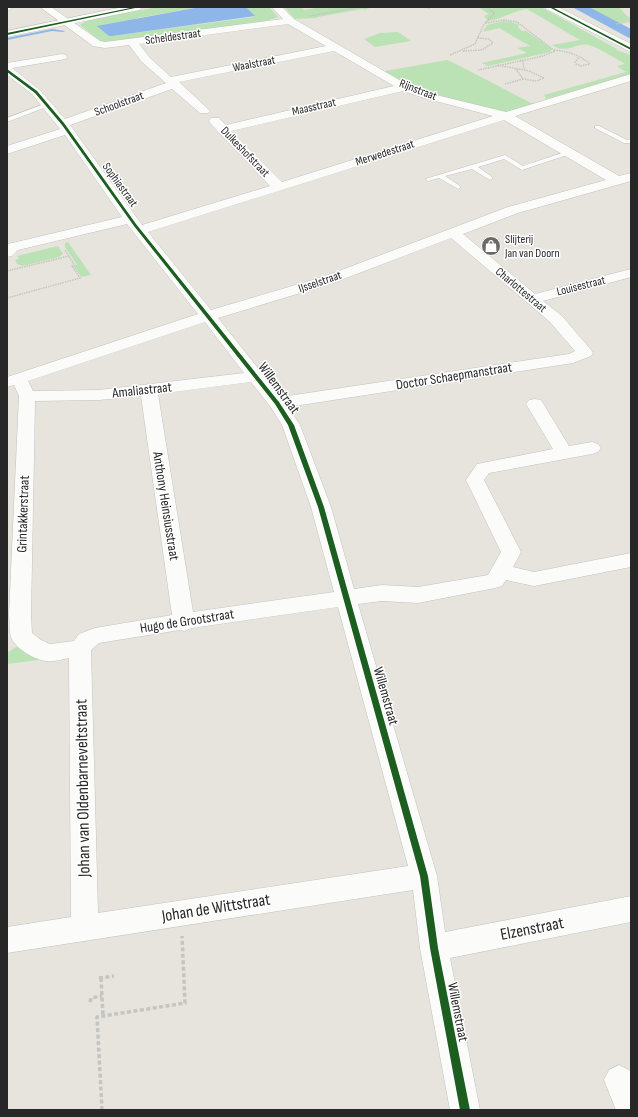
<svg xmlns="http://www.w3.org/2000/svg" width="638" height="1117" viewBox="0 0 638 1117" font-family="'Sofia Sans Condensed',sans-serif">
  <rect width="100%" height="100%" fill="#e6e4dc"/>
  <g fill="#bbe2b4">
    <path d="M 158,7 L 200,7 L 137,18 L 112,36 L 254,17 L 246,7 L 269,7 L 278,17 L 266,21 L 103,43 L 80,25 L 88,20 Z"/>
    <path d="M 284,7 L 302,7 L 304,10 L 321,7 L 372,7 L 365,10 L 362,9 L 318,17 L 316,18 L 295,19 Z"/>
    <path d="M 478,7 L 541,7 L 617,49 L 616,50 L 631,55 L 631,74 L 546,99 L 544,95 L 626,72 L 617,66 L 625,64 C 616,59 598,47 588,45 C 576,42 567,55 552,45 L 580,40 L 527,9 C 513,11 502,19 488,21 L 484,16 L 489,14 Z"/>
    <path d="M 589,7 L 619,7 L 627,16 L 631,18 L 631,20 L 618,23 Z"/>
    <path d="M 504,21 L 512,22 L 519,25 L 518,27 L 522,31 L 526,31 L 552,49 L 550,52 L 488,66 L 482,63 L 527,53 L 517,48 L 530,46 L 499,28 L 483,32 L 487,25 Z"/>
    <path d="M 398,32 L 411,41 L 375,47 L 364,39 L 380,33 Z"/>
    <path d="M 447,60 L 450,61 L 533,104 L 506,113 L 408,87 L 380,72 Z"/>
    <path d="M 68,242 L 91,275 L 81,277 L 74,267 L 77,265 L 65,247 L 65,243 Z"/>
    <path d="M 58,246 L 63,254 L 59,257 L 23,266 L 17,264 L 15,260 L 19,259 L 17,256 Z"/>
    <path d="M 19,645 L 39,658 L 38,660 L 7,664 L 7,653 Z"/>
  </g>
  <g fill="#8fb6e8">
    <path d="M 200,7 L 246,7 L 255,16 L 112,36 L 109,36 L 97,26 Z"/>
    <path d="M 572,7 L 589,7 L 631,29 L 631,39 Z"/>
  </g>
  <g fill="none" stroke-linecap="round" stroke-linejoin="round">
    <path fill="#8fb6e8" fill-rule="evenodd" d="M 52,29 L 65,31 L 63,32 L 52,31 L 7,40 L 7,38 Z"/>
    <g stroke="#c3c2c2" stroke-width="1">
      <g id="lane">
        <path d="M 47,103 L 50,105 L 49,106 L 7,122 L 7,118 Z"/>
        <path d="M 595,126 L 599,126 L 627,140 L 631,139 L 631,143 L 624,143 L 595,128 Z"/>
        <path d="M 568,151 L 570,152 L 570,154 L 522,170 L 504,159 L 478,167 L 492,177 L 492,179 L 490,180 L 472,169 L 445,176 L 460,186 L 460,188 L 458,189 L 439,178 L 428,181 L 425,179 L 505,155 L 523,166 Z"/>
      </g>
    </g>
    <g stroke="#c3c2c2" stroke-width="1">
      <g id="street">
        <path d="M 7,7 L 14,7 L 7,11 Z"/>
        <path d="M 40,7 L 51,7 L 100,41 L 105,42 L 283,19 L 272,7 L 282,7 L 294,19 L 408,85 L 432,94 L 506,112 L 631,74 L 631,81 L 515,116 L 619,176 L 631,173 L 631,181 L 518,213 L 463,234 L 535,294 L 631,269 L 631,277 L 543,301 L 562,316 L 591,350 L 593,353 L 591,356 L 573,363 L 288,407 L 300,425 L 331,507 L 354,589 L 382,585 L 418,587 L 488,575 L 501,552 L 466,480 L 477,464 L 553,449 L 526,404 L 529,400 L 535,399 L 541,400 L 569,446 L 592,442 L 598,444 L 601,448 L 598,452 L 592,454 L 489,473 L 484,480 L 521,552 L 513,567 L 534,572 L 631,553 L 631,567 L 534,586 L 506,580 L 502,586 L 495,588 L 418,603 L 382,601 L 358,604 L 437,876 L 445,932 L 631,896 L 631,922 L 450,958 L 480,1110 L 450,1110 L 420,948 L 413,890 L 7,953 L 7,927 L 71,917 L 69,658 C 63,659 54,662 47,661 C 36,660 15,649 11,637 C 9,631 10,622 9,615 L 19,396 L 14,385 L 7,387 L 7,377 L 198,314 L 127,224 L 18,250 L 12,256 L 7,257 L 8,244 L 122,217 L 65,135 L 7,154 L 7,146 L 60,129 L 32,94 L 7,75 L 7,63 L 62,54 L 66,55 L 67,57 L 66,59 L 12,68 L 40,90 L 65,119 L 166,83 L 142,62 L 129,45 L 105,48 L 93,46 ZM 288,24 L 326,46 L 171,77 L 150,58 L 139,44 ZM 334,51 L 394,86 L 226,125 L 219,118 L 211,118 L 209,121 L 211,124 L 270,186 L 142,225 L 70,125 L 172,89 L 200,113 L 208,113 L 210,111 L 208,109 L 179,82 ZM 403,91 L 424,98 L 493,116 L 282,182 L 231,131 ZM 504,120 L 606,180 L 508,207 L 323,277 L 211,310 L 148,232 ZM 451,238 L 550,322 L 575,351 L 569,354 L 281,397 L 218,318 L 333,283 ZM 205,322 L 244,373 L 99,390 L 33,391 L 28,381 ZM 251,382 L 270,406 L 282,425 L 311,507 L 334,592 L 193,612 L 158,394 ZM 141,396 L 172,615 L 95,628 L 79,634 L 74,641 L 50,644 L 41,640 L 32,633 L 31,615 L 35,401 L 99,400 ZM 338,607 L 408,866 L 98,913 L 91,650 L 99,643 L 111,641 L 180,630 L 184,631 L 192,628 Z"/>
        <path d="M 619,1065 L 629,1070 L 631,1073 L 631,1110 L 616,1110 L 604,1080 L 609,1070 Z"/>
      </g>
    </g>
    <g stroke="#c3c2c2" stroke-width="1">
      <g id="secondary">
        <path d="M 123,7 L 144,7 L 139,10 L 7,37 L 7,31 Z"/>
        <path d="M 545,7 L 558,7 L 631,44 L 631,52 L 546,9 Z"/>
      </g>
    </g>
    <g stroke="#c4c4c3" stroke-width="1.5" stroke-dasharray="1.5 1" stroke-linecap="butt">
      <path d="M 428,8 L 431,7"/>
      <path d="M 309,16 L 360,7"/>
      <path d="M 616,24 L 631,21"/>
      <path d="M 554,50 C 567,51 580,55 590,64 L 581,66 L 576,64 L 575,62 L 579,57"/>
      <path d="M 463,51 L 482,50 L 493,43 L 489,39 L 478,38"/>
      <path d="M 450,55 L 475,44 L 484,24 L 495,13 L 486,7"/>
      <path d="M 520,60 L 523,62 L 524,69"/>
      <path d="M 497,65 L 529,71 L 544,78 L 536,81 L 523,79 L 516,69"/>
      <path d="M 478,70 L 543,56 L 555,51 L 517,22 L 504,20 L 486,23"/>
      <path d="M 505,84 L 523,79"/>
      <path d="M 7,271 L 69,256"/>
      <path d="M 7,298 L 80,278 L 72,266 L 75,266 L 65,250"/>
    </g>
    <g stroke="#c4c4c3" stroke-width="3.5" stroke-dasharray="4 2.5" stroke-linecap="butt">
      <path d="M 99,978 L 114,976"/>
      <path d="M 101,978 L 103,1016"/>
      <path d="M 90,1002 L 91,998 L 102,996"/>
      <path d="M 102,1110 L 97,1017 L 185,1003 L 182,936"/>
    </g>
    <use href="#lane" fill="#fbfbfa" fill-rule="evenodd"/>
    <use href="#street" fill="#fbfbfa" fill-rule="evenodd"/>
    <use href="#secondary" fill="#fbfbfa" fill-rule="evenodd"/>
    <g stroke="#fff" stroke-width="2">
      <g id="cycleway">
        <path d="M 135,7 L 140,7 L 7,35 L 7,33 Z"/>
        <path d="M 549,7 L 552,7 L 631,48 L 631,50 Z"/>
        <path d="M 7,69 L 37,91 L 64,123 L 136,224 L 279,402 L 294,425 L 324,507 L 428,876 L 438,948 L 470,1110 L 460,1110 L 430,948 L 420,876 L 318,507 L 288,425 L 275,404 L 134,226 L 62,125 L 35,93 L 7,72 Z"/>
      </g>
    </g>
    <use href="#cycleway" fill="#1b5e20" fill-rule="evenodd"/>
  </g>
  <defs>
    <g id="shop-disc" transform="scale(1)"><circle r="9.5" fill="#6a6966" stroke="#fff"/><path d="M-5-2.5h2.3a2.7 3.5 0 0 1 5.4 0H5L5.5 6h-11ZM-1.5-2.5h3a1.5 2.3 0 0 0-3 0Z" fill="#fff"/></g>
  </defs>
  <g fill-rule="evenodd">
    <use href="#shop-disc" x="491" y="246"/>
  </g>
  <g text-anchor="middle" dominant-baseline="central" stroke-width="3" stroke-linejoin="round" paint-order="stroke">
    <g font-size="12" fill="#272727" stroke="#fff">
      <text transform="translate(173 37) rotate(-8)">Scheldestraat</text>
      <text transform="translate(254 64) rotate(-11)">Waalstraat</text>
      <text transform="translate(418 90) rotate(21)">Rijnstraat</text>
      <text transform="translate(119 104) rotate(-20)">Schoolstraat</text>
      <text transform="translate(314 107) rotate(-13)">Maasstraat</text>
      <text transform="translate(245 152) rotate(46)">Dulkeshofstraat</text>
      <text transform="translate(385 153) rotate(-18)">Merwedestraat</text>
      <text transform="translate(120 185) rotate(54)">Sophiastraat</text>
      <text transform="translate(320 282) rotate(-19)">IJsselstraat</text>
      <text transform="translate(581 286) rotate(-14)">Louisestraat</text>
      <text transform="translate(521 290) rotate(40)">Charlottestraat</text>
    </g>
    <g font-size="12" fill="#272727" stroke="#fff" text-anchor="start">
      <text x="505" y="239">Slijterij<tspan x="505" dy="14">Jan van Doorn</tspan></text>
    </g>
    <g font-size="14" fill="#272727" stroke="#fff">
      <text transform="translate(454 376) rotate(-9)">Doctor Schaepmanstraat</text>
      <text transform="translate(279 388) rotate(54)">Willemstraat</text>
      <text transform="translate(142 390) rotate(-6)">Amaliastraat</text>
      <text transform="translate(166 506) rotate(81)">Anthony Heinsiusstraat</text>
      <text transform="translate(23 514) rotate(-88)">Grintakkerstraat</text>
      <text transform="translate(187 621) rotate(-9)">Hugo de Grootstraat</text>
      <text transform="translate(386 696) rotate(74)">Willemstraat</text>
      <text transform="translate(458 1012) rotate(79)">Willemstraat</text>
    </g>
    <g font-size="17" fill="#272727" stroke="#fff">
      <text transform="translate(83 788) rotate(-91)">Johan van Oldenbarneveltstraat</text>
      <text transform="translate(216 908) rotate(-9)">Johan de Wittstraat</text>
      <text transform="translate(532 929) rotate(-11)">Elzenstraat</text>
    </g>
  </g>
  <rect width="638" height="1117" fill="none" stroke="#272727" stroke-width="16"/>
</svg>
